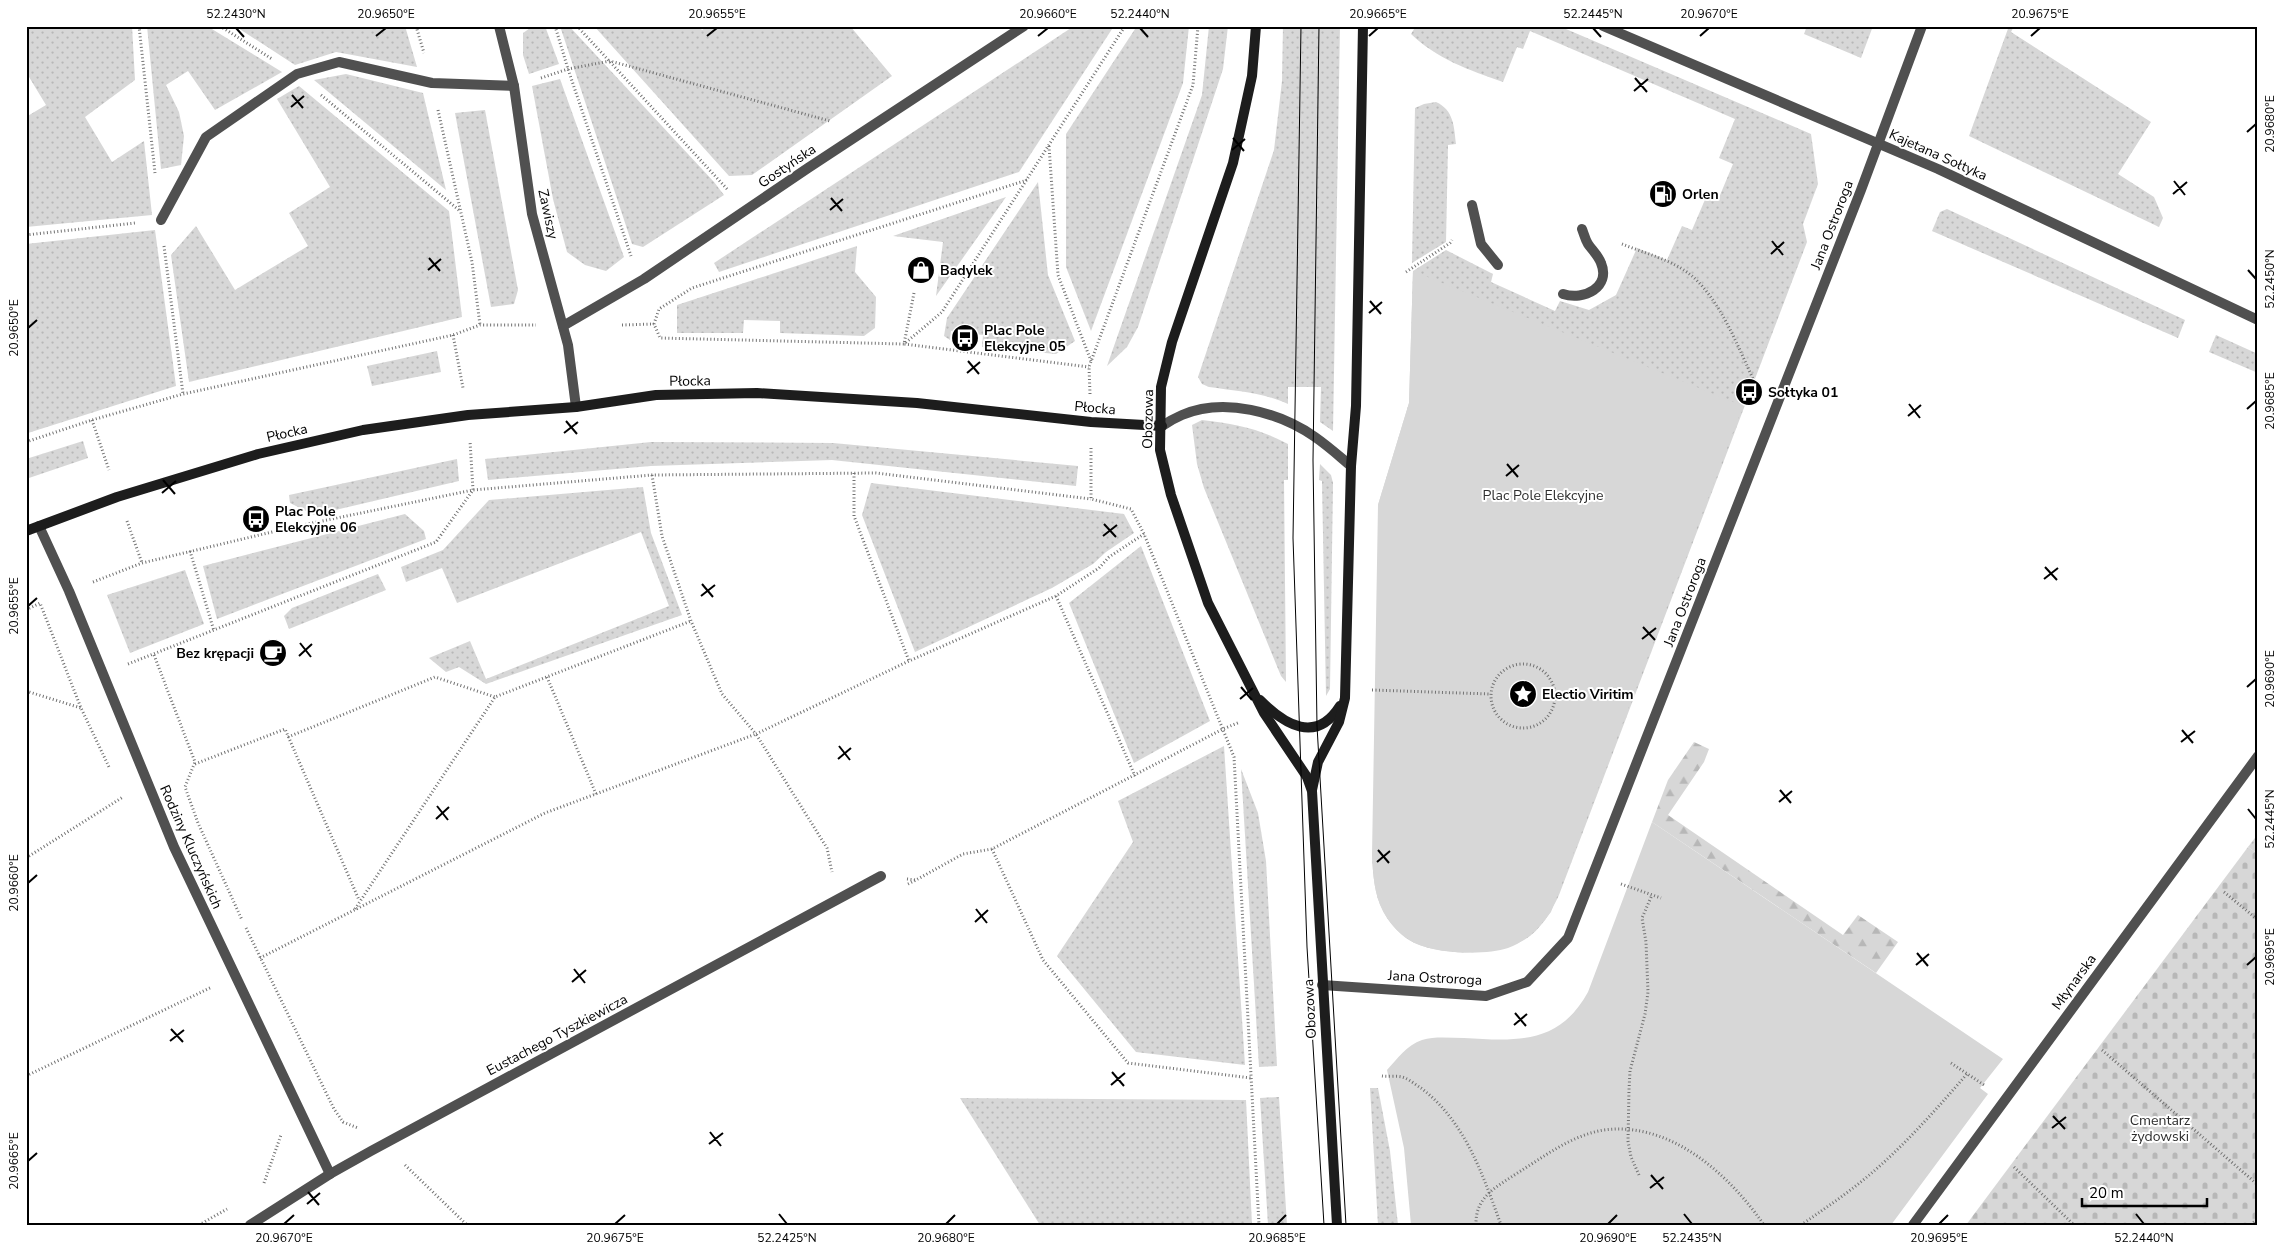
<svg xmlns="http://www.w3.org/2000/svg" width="2284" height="1251" viewBox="0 0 2284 1251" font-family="'Nunito Sans',sans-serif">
  <defs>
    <pattern id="grass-dots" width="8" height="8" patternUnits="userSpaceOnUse" patternTransform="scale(1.25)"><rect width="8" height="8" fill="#d7d7d7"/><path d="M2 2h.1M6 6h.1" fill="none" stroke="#b7b7b7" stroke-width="1.8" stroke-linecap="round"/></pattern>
    <pattern id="forest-firs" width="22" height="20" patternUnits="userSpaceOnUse" patternTransform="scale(1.25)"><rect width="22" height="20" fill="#d7d7d7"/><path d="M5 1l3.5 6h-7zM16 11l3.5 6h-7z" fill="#b7b7b7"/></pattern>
    <pattern id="cemetery-stones" width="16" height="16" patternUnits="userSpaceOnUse" patternTransform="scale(1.25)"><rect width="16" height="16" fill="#d7d7d7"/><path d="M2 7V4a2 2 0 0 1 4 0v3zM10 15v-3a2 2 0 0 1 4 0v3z" fill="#b7b7b7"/></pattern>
  </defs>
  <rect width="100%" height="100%" fill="#fff"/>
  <g fill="url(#grass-dots)">
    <path d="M 26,26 L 132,26 L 135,80 L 85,117 L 112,162 L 144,141 L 152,215 L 26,227 L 26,117 L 46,105 L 26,72 Z"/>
    <path d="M 147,26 L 207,26 L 282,72 L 215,110 L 188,71 L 166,85 L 179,112 L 184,136 L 181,165 L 161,169 Z"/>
    <path d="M 235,26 L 405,26 L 417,67 L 336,52 L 295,65 Z"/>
    <path d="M 533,26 L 545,26 L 559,64 L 529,74 L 523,55 L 523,33 Z"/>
    <path d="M 560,26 L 569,26 L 714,182 L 724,195 L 643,247 L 632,244 Z"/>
    <path d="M 594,26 L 699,26 L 702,30 L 708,26 L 850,26 L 892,76 L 752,175 L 729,176 Z"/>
    <path d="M 1074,26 L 1114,26 L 1019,172 L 719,272 L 714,263 Z"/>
    <path d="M 1137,26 L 1189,26 L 1183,83 L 1091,331 L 1066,267 L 1066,134 Z"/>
    <path d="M 1209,26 L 1228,26 L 1223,69 L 1138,327 L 1127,347 L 1107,366 L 1202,95 Z"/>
    <path d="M 1283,26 L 1340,26 L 1333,431 L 1320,422 L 1321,387 L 1288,387 L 1288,404 C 1262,392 1236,391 1209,387 L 1202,384 L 1198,377 L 1274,150 L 1282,81 Z"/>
    <path d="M 1416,26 L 1559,26 L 1811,134 L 1818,184 L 1803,224 L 1807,242 L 1559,895 C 1551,912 1541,930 1524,940 C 1496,956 1437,957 1409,940 C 1399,934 1388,921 1383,911 C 1374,894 1373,874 1372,855 L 1452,702 L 1378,505 L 1409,403 L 1413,271 L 1446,250 L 1493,274 L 1491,282 L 1555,311 L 1560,301 L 1589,310 L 1616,295 L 1637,248 L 1667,260 L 1682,226 L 1692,230 L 1707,195 L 1718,200 L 1733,164 L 1719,158 L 1735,119 L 1530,31 L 1523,49 L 1517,47 L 1503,82 C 1469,70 1437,59 1411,34 Z"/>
    <path d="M 1807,26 L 1873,26 L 1861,58 L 1804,34 Z"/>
    <path d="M 2009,26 L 2014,26 L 2011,32 L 2151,122 L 2118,174 L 2154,197 L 2163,218 L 2159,227 L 1969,136 Z"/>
    <path d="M 346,74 L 423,93 L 446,190 L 314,80 Z"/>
    <path d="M 560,79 L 624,257 L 606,271 L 585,265 L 567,252 L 553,199 L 532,86 Z"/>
    <path d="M 299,86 L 449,211 L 462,317 L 189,382 L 171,255 L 196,226 L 235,290 L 308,246 L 289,213 L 330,187 L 277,99 Z"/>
    <path d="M 1436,102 C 1454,110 1454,127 1456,144 L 1448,145 L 1446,242 L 1412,263 L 1415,108 L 1424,104 Z"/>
    <path d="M 485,110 L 518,290 L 514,304 L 491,307 L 455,113 Z"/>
    <path d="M 1038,182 L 1048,275 L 1075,341 L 1056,354 L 982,347 L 983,335 L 951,331 L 950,340 L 944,336 L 947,318 Z"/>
    <path d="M 1006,197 L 936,296 L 943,242 L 893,236 Z"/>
    <path d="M 1947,209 L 2185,320 L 2178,338 L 1932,231 L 1940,212 Z"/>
    <path d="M 155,230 L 176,386 L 28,433 L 26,244 Z"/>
    <path d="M 857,246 L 855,272 L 876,297 L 875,328 L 864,336 L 780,333 L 780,321 L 744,320 L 743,333 L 677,333 L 677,305 Z"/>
    <path d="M 2216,335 L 2258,354 L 2258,373 L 2209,352 Z"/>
    <path d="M 437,351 L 441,372 L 372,386 L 367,366 Z"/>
    <path d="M 1202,420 C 1235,424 1258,428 1288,444 L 1288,480 L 1284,480 L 1286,682 L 1281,676 L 1204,488 L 1197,464 L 1192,425 Z"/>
    <path d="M 83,441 L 88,458 L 26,479 L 26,459 Z"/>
    <path d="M 651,442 L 833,443 L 1078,466 L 1076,486 L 832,460 L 651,466 L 488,480 L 485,459 Z"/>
    <path d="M 457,459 L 459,481 L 314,515 L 290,503 L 289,495 Z"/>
    <path d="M 1320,464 L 1331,475 L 1333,483 L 1330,689 L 1326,696 L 1322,481 L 1319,480 Z"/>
    <path d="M 871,483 L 1124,514 L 1134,533 L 1106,552 L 1093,564 L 1052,588 L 915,652 L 862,515 Z"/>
    <path d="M 643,487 L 651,533 L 682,615 L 486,684 L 459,667 L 446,672 L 429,658 L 470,641 L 486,679 L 669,606 L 641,532 L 457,603 L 442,568 L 406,582 L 401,567 L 443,550 L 489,500 Z"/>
    <path d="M 405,514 L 424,531 L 426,539 L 217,619 L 203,566 Z"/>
    <path d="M 1141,546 L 1210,721 L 1134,763 L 1069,603 Z"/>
    <path d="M 185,570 L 204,624 L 130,653 L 107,595 Z"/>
    <path d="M 378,574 L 386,590 L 289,629 L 284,616 L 292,608 Z"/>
    <path d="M 1224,746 L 1245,1065 L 1136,1052 L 1057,956 L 1133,842 L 1118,801 Z"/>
    <path d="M 1241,769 L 1258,813 L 1266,861 L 1277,1066 L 1259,1067 Z"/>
    <path d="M 2258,834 L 2258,854 L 2248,847 Z"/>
    <path d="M 1370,1088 L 1378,1088 L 1390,1151 L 1398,1225 L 1378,1225 Z"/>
    <path d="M 1279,1097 L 1287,1225 L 1268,1225 L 1260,1098 Z"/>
    <path d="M 960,1098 L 1246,1100 L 1252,1225 L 1040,1225 Z"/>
  </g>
  <path fill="url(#forest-firs)" d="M 1694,742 L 1709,749 L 1704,762 L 1668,815 L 1843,935 L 1858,915 L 1898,942 L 1876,973 L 1652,822 L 1668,780 Z"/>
  <path fill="url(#cemetery-stones)" d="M 2248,847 L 2258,854 L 2258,1225 L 1966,1225 Z"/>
  <g fill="#d7d7d7">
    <path d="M 1413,271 L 1743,406 L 1551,912 C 1540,927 1527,941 1508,948 C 1484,956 1429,954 1408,939 C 1398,933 1388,921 1383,911 C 1374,894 1373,874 1372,855 L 1378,505 L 1409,403 Z"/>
    <path d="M 1652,822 L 2003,1059 L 1980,1088 L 1988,1094 L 1891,1225 L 1411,1225 L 1404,1148 L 1387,1070 C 1397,1059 1407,1045 1422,1040 C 1435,1036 1450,1038 1464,1038 C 1516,1041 1559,1045 1588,992 Z"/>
  </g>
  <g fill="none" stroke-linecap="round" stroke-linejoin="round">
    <g stroke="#727272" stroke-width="3" stroke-dasharray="1 2.5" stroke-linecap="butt">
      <path d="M 139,26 L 155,173"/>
      <path d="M 220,26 L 272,59"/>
      <path d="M 416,26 L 424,53"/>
      <path d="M 555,26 L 568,69 L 631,256"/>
      <path d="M 577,26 L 728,190"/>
      <path d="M 541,78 L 568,69 L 610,61 L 830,121"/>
      <path d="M 321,95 L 460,211"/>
      <path d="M 438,110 L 472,262 L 480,325"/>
      <path d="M 1049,146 L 1058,275 L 1091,361"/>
      <path d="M 1027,180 L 692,288 L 659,309 L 654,324 L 660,338 L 904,344 L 942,312 L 1125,26"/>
      <path d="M 26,235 L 135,223"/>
      <path d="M 1622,244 C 1644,253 1673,260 1692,276 C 1722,302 1739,350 1756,385"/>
      <path d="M 164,246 L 183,394"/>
      <path d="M 1406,272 L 1450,243 L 1452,240"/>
      <path d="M 914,293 L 904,344 L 1089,367"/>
      <path d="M 622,325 L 654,324"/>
      <path d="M 453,335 L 463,388"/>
      <path d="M 1090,394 L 1089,367 L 1193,85 L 1198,26"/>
      <path d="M 92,420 L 109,470"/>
      <path d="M 26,442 L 92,420 L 183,394 L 453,335 L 480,325 L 536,325"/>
      <path d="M 1091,448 L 1091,499 L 1131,509 L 1144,534 L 1234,757 L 1259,1225"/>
      <path d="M 854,473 L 854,516 L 909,661"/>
      <path d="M 652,475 L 662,536 L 691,621 L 722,694 L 756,734 L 909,661 L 1056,596 L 1099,568 L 1109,557 L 1144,534"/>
      <path d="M 127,521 L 142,563"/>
      <path d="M 190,551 L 214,631"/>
      <path d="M 93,582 L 142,563 L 293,527 L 473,490 L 652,475 L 876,473 L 1091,499"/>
      <path d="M 1056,596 L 1135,776"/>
      <path d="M 26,610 L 40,603 L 81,708 L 109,767"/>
      <path d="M 154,655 L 195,762 L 185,787 L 198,823 L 242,920"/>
      <circle cx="1523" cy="696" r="32"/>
      <path d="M 128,664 L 436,542 L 473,490 L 470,441"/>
      <path d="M 547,677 L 596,794"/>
      <path d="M 1372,690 L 1489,694"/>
      <path d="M 26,691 L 81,708"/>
      <path d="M 288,737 L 435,677 L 495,697"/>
      <path d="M 195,764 L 285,729 L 359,900"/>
      <path d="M 992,849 L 1043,960 L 1128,1063 L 1251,1078"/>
      <path d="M 26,858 L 123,797"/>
      <path d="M 907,879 L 916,880 L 963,854 L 992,849 L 1223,729 L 1240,722"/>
      <path d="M 908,884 L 916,880"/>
      <path d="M 1621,884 L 1661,898"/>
      <path d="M 2224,892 L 2258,920"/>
      <path d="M 355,909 L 495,697 L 691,621"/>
      <path d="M 246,928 L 334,1109 L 343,1122 L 358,1128"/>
      <path d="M 260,958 L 545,813 L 756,734 L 827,848 L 832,872"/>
      <path d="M 2102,1050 L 2258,1185"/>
      <path d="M 1951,1063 L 1984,1085"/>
      <path d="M 26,1076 L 212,987"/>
      <path d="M 1382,1076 C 1389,1077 1398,1075 1405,1078 C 1410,1080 1416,1085 1421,1088 C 1465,1121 1483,1175 1501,1225"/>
      <path d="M 405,1165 L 467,1225"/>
      <path d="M 2014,1167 L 2074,1225"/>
      <path d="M 1639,1175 L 1631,1157 L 1628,1141 L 1629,1090 L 1630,1071 L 1645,1014 L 1648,992 L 1646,942 L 1642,918 L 1652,895"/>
      <path d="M 264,1183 L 281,1135"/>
      <path d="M 199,1225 L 227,1209"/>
      <path d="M 1476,1225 C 1475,1196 1498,1186 1519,1172 C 1545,1156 1572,1135 1604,1130 C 1670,1121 1729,1174 1764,1225"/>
      <path d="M 1801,1225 C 1820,1212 1839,1199 1857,1185 C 1898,1153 1933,1113 1967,1074"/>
      <path d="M 2251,1225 L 2258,1218"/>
    </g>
    <g stroke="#505050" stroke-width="10">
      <path d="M 1472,205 L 1481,244 L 1498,265"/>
      <path d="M 161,220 L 206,137 L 297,74 L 339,62 L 432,83 L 514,86"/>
      <path d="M 1563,294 C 1584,301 1611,287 1601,263 C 1598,255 1592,250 1588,244 C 1585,239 1584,234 1582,229"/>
      <path d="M 1162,426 C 1168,422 1175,418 1182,415 C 1224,397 1279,412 1315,437 C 1328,446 1339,456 1351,466"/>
    </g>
    <g stroke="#505050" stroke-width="10">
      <path d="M 499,26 L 514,86 L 532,214 L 568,345 L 576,407"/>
      <path d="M 1603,26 L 1938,169 L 2258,320"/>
      <path d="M 563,326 L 644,279 L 808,168 L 1024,26"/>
      <path d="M 39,526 L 69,591 L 174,847 L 330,1174"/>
      <path d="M 1322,985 L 1486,996 L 1527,982 L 1568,938 L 1861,190 L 1922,26"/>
      <path d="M 250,1225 L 330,1174 L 371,1151 L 881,876"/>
      <path d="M 1913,1225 L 2258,756"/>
    </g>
    <g stroke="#1d1d1d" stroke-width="10">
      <path d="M 1256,26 L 1252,76 L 1233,163 L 1172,342 L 1161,387 L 1160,450 L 1171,495 L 1208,603 L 1264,713 L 1307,777 L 1312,791 L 1337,1225"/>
      <path d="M 26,531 L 117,497 L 258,454 L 363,430 L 468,415 L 576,407 L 656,395 L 757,393 L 917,403 L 1091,422 L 1162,426"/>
      <path d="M 1260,700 C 1285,725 1316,744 1340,706"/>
      <path d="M 1312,790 L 1318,762 L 1339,722 L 1345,698 L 1351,466 L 1356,406 L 1363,26"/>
    </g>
    <g stroke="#000" stroke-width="1">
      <path d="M 1301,26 L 1293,538 L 1307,947 L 1324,1225"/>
      <path d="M 1319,26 L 1313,460 L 1317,726 L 1346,1225"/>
    </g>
  </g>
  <path fill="none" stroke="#000" stroke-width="2" d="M 236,28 L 244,37M 1140,28 L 1148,37M 1593,28 L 1601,37M 376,36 L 386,28M 707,36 L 717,28M 1038,36 L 1048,28M 1369,36 L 1378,28M 1700,36 L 1709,28M 2031,36 L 2040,28M 1635,78 L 1647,92M 1634,91 L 1648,79M 292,95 L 303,108M 291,107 L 304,96M 2247,132 L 2256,124M 1233,138 L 1244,151M 1232,150 L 1245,139M 2174,181 L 2185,195M 2173,194 L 2187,182M 831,198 L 842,211M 830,210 L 843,199M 1772,241 L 1783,255M 1771,254 L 1784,242M 429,258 L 440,271M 428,270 L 441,259M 2248,270 L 2256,279M 1370,301 L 1381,314M 1369,313 L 1382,302M 28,328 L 37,320M 968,361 L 979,374M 967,373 L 980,362M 1909,404 L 1920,418M 2247,409 L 2256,401M 1908,416 L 1921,405M 566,421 L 577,434M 564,433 L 578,422M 1507,464 L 1518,477M 1506,476 L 1519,465M 163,480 L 175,494M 162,493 L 176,481M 1104,524 L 1116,537M 1103,536 L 1117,525M 2045,567 L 2057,580M 2044,579 L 2058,568M 702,584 L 713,597M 701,596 L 715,585M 28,606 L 37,598M 1643,627 L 1655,640M 1642,639 L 1656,628M 300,643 L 311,657M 299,656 L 312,644M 1241,687 L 1252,700M 2247,687 L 2256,679M 1240,699 L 1253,688M 2182,730 L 2193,743M 2181,742 L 2195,731M 839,746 L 850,760M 838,759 L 851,748M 1780,790 L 1791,803M 1779,802 L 1792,791M 437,806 L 448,820M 2248,809 L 2256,819M 436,819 L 449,807M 1378,850 L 1389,863M 1377,862 L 1390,851M 28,883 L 37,875M 976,909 L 987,923M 975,922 L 988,910M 1917,953 L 1928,966M 1916,965 L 1929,954M 2247,965 L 2256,957M 574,969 L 585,983M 572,982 L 586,970M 1515,1013 L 1526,1026M 1514,1025 L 1527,1014M 171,1029 L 183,1042M 170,1041 L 184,1030M 1112,1072 L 1124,1086M 1111,1085 L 1125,1073M 2053,1116 L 2065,1129M 2052,1128 L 2066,1117M 710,1132 L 721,1146M 709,1144 L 723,1133M 28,1161 L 37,1153M 1651,1175 L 1663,1189M 1650,1188 L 1664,1177M 308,1192 L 319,1205M 307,1204 L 320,1193M 779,1214 L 787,1224M 1684,1214 L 1692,1224M 2136,1214 L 2144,1224M 284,1224 L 294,1215M 615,1224 L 625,1215M 946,1224 L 955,1215M 1277,1224 L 1286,1215M 1608,1224 L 1617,1215M 1939,1224 L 1948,1215"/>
  <defs>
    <g id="fuel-disc" transform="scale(1.4375)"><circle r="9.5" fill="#000" stroke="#fff"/><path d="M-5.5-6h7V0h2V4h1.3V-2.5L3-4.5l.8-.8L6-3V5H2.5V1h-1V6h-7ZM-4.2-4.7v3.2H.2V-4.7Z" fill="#fff"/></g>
    <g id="shop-disc" transform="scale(1.4375)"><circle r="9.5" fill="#000" stroke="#fff"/><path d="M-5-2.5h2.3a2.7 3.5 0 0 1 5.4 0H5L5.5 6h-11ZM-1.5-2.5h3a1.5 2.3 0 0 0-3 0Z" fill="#fff"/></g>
    <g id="bus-disc" transform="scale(1.4375)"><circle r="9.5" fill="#000" stroke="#fff"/><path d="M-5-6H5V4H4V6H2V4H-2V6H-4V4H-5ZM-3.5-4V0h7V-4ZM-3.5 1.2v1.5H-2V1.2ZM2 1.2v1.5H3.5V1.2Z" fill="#fff"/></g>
    <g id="cafe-disc" transform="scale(1.4375)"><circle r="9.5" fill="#000" stroke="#fff"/><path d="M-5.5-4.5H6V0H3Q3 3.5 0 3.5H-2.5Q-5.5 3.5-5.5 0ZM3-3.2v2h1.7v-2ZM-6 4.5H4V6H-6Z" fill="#fff"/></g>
    <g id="sight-disc" transform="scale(1.4375)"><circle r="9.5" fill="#000" stroke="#fff"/><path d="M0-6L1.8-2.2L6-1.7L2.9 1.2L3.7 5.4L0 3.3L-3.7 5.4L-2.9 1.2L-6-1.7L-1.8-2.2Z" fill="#fff"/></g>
  </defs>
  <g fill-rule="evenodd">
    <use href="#fuel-disc" x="1663" y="194"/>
    <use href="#shop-disc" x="921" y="270"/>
    <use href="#bus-disc" x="965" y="338"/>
    <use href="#bus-disc" x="1749" y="392"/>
    <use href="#bus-disc" x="256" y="519"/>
    <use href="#cafe-disc" x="273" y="653"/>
    <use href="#sight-disc" x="1523" y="694"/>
  </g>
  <g text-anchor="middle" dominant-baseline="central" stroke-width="4" stroke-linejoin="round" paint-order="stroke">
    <g font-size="14" fill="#000" stroke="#fff">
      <text transform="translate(1938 155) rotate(24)">Kajetana Sołtyka</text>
      <text transform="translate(787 166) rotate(-34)">Gostyńska</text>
      <text transform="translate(548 214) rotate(78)">Zawiszy</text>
      <text transform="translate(1832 225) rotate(-69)">Jana Ostroroga</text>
      <text transform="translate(690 381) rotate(-1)">Płocka</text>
      <text transform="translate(1095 408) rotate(5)">Płocka</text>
      <text transform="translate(1148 419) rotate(-89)">Obozowa</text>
      <text transform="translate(287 433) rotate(-13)">Płocka</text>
      <text transform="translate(1685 602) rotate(-69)">Jana Ostroroga</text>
      <text transform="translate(191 847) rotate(66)">Rodziny Kluczyńskich</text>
      <text transform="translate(1435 978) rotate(3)">Jana Ostroroga</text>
      <text transform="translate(2074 982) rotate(-54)">Młynarska</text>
      <text transform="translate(1310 1009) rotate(-93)">Obozowa</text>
      <text transform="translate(557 1035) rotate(-28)">Eustachego Tyszkiewicza</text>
    </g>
    <g font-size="14" font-weight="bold" fill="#000" stroke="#fff" text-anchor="start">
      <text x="1682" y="194">Orlen</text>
      <text x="940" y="270">Badylek</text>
      <text x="984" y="330">Plac Pole<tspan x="984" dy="16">Elekcyjne 05</tspan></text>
      <text x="1768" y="392">Sołtyka 01</text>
      <text x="275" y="511">Plac Pole<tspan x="275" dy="16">Elekcyjne 06</tspan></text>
      <text x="254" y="653" text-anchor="end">Bez krępacji</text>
      <text x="1542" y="694">Electio Viritim</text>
    </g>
    <g font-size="14" fill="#2e2e2e" stroke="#fff">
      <text x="1543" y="495">Plac Pole Elekcyjne</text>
      <text x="2160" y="1120">Cmentarz<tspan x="2160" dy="16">żydowski</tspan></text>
    </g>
  </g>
  <rect width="2284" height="1251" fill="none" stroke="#ffffff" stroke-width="55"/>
  <path d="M2082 1198v8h125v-8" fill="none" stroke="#000000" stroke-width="2.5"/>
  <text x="2089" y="1198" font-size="15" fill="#000000" stroke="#ffffff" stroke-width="4" paint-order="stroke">20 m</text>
  <rect x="28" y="28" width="2228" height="1196" fill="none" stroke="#000" stroke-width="2"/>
  <g font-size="12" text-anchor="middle" fill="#000">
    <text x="236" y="18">52.2430°N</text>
    <text x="386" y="18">20.9650°E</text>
    <text x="717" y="18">20.9655°E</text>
    <text x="1048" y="18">20.9660°E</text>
    <text x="1140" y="18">52.2440°N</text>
    <text x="1378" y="18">20.9665°E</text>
    <text x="1593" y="18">52.2445°N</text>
    <text x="1709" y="18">20.9670°E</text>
    <text x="2040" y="18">20.9675°E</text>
    <text transform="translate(2270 124) rotate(-90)" y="4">20.9680°E</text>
    <text transform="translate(2270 279) rotate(-90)" y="4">52.2450°N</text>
    <text transform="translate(14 328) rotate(-90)" y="4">20.9650°E</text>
    <text transform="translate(2270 401) rotate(-90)" y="4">20.9685°E</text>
    <text transform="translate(14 606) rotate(-90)" y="4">20.9655°E</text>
    <text transform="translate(2270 679) rotate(-90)" y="4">20.9690°E</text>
    <text transform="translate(2270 819) rotate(-90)" y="4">52.2445°N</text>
    <text transform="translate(14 883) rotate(-90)" y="4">20.9660°E</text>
    <text transform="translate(2270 957) rotate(-90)" y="4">20.9695°E</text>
    <text transform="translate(14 1161) rotate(-90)" y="4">20.9665°E</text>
    <text x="284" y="1242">20.9670°E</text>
    <text x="615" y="1242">20.9675°E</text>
    <text x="787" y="1242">52.2425°N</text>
    <text x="946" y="1242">20.9680°E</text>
    <text x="1277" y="1242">20.9685°E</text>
    <text x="1608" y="1242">20.9690°E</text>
    <text x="1692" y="1242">52.2435°N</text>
    <text x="1939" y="1242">20.9695°E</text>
    <text x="2144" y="1242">52.2440°N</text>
  </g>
</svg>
